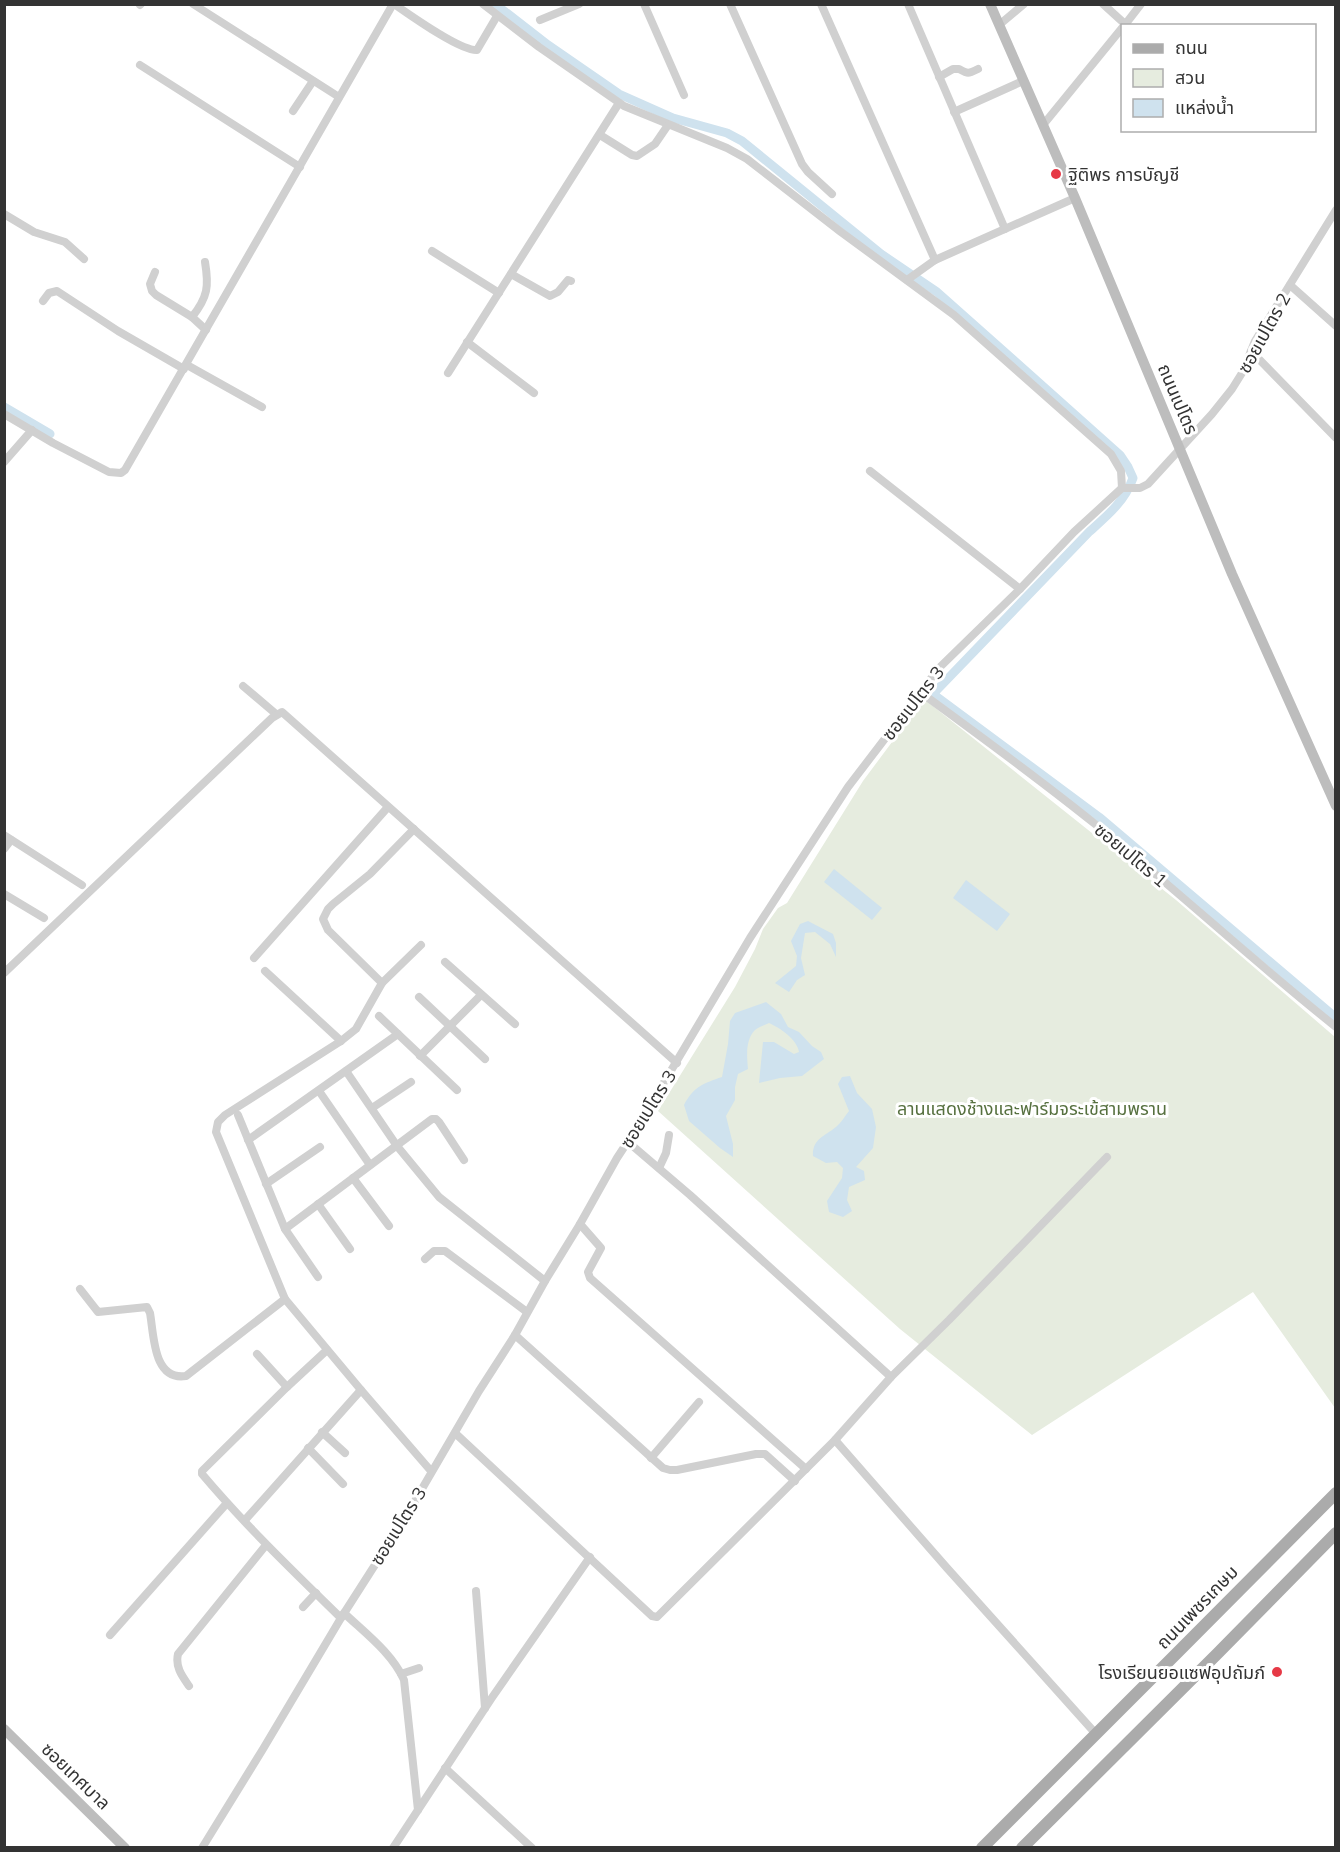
<svg xmlns="http://www.w3.org/2000/svg" width="1340" height="1852" viewBox="0 0 1340 1852" font-family="Mulish,'Noto Sans Thai',sans-serif">
  <rect width="100%" height="100%" fill="#fff"/>
  <path fill="#e6ecdf" d="M 924,699 L 1176,900 L 1335,1037 L 1336,1230 L 1334,1232 L 1336,1269 L 1335,1408 L 1253,1292 L 1032,1435 L 900,1329 L 658,1111 L 735,987 L 755,949 L 763,929 L 778,908 L 787,903 L 863,781 Z"/>
  <g fill="#cfe2ee">
    <path d="M 834,869 L 882,908 L 872,920 L 824,882 Z"/>
    <path d="M 966,880 L 1010,914 L 997,931 L 953,898 Z"/>
    <path d="M 808,921 L 833,934 L 836,943 L 836,957 L 830,944 L 815,932 L 805,933 L 801,958 L 805,975 L 797,980 L 789,992 L 775,983 L 796,966 L 797,956 L 791,941 L 800,924 Z"/>
    <path d="M 766,1002 L 781,1014 L 788,1027 L 799,1032 L 812,1046 L 821,1052 L 824,1059 L 802,1076 L 780,1078 L 759,1083 L 763,1042 L 774,1042 L 794,1054 L 799,1052 C 797,1039 780,1028 769,1023 C 765,1025 758,1027 755,1030 C 745,1040 747,1057 748,1069 L 738,1074 L 735,1087 L 735,1100 L 726,1116 L 733,1144 L 733,1157 L 720,1148 L 689,1121 L 684,1105 C 693,1087 704,1083 722,1077 L 728,1044 L 730,1021 L 735,1013 Z"/>
    <path d="M 850,1076 L 857,1093 L 872,1109 L 876,1127 L 873,1148 L 856,1167 L 864,1171 L 865,1180 L 849,1187 L 847,1200 L 852,1211 L 843,1217 L 829,1212 L 827,1201 L 842,1178 L 843,1168 L 837,1162 L 826,1163 L 813,1156 C 812,1139 825,1136 836,1127 C 841,1123 845,1116 849,1111 L 838,1084 L 842,1077 Z"/>
  </g>
  <g fill="none" stroke-linecap="round" stroke-linejoin="round">
    <g stroke="#cfe2ee" stroke-width="9">
      <path d="M 495,4 L 548,45 L 619,94 L 673,118 L 727,133 L 742,141 L 881,254 L 937,292 L 1120,455 L 1128,467 L 1133,478 C 1125,501 1107,516 1089,532 L 933,694 L 1099,817 L 1336,1018"/>
      <path d="M 4,407 L 50,434"/>
    </g>
    <g stroke="#d0d0d0" stroke-width="8">
      <path d="M 193,4 L 339,97"/>
      <path d="M 394,4 C 410,15 460,51 477,50 L 497,16"/>
      <path d="M 483,4 L 539,47 L 624,106 L 727,148 L 747,159 L 841,232 L 954,315 L 1111,454 L 1121,471 L 1122,488"/>
      <path d="M 644,4 L 684,95"/>
      <path d="M 730,4 L 802,164 L 808,172 L 832,194"/>
      <path d="M 821,4 L 935,260"/>
      <path d="M 908,4 L 1005,229"/>
      <path d="M 1103,4 L 1125,24"/>
      <path d="M 140,5 L 141,4"/>
      <path d="M 540,20 L 579,4"/>
      <path d="M 999,25 L 1024,4"/>
      <path d="M 1124,26 L 1141,4"/>
      <path d="M 140,65 L 300,167"/>
      <path d="M 939,77 L 953,69 L 959,69 C 968,74 968,74 978,69"/>
      <path d="M 293,111 L 313,81"/>
      <path d="M 954,112 L 1023,81"/>
      <path d="M 1043,125 L 1122,28"/>
      <path d="M 600,135 L 632,155 L 637,156 L 655,144 L 668,125"/>
      <path d="M 4,214 L 34,232 L 65,242 L 84,259"/>
      <path d="M 432,251 L 499,293"/>
      <path d="M 205,262 C 209,286 208,297 192,317 L 206,330"/>
      <path d="M 155,272 L 150,284 L 152,291 L 156,295 L 192,317"/>
      <path d="M 511,274 L 550,296 L 558,292 L 568,280 L 571,281"/>
      <path d="M 907,280 L 935,260 L 1075,198"/>
      <path d="M 1290,285 L 1336,326"/>
      <path d="M 43,301 L 49,293 L 57,291 L 118,331 L 184,369"/>
      <path d="M 467,342 L 534,393"/>
      <path d="M 1251,351 L 1336,438"/>
      <path d="M 187,365 L 262,407"/>
      <path d="M 448,373 L 619,103"/>
      <path d="M 4,414 L 53,443 L 109,472 L 121,473 L 125,470 L 393,4"/>
      <path d="M 4,462 L 32,430"/>
      <path d="M 870,471 L 1020,589"/>
      <path d="M 243,686 L 276,714"/>
      <path d="M 920,692 C 979,735 1038,778 1095,824 C 1177,890 1253,961 1336,1027"/>
      <path d="M 4,835 L 82,885"/>
      <path d="M 4,849 L 11,840"/>
      <path d="M 4,894 L 44,918"/>
      <path d="M 421,945 L 382,983 L 356,1029 L 341,1041 L 225,1115 L 218,1122 L 216,1132 L 285,1299 L 361,1390 L 431,1471"/>
      <path d="M 254,958 L 388,807"/>
      <path d="M 445,962 L 515,1024"/>
      <path d="M 265,971 L 341,1041"/>
      <path d="M 4,973 L 272,718 L 282,712 L 677,1063"/>
      <path d="M 382,983 L 328,930 L 323,919 L 328,909 L 333,904 L 370,874 L 414,829"/>
      <path d="M 419,997 L 485,1059"/>
      <path d="M 379,1016 L 457,1090"/>
      <path d="M 420,1056 L 481,995"/>
      <path d="M 346,1071 L 397,1146 L 439,1197 L 545,1281"/>
      <path d="M 319,1091 L 370,1165"/>
      <path d="M 372,1108 L 411,1082"/>
      <path d="M 238,1115 L 285,1229"/>
      <path d="M 248,1140 L 398,1034"/>
      <path d="M 628,1142 L 690,1195 L 891,1377"/>
      <path d="M 659,1168 L 666,1153 L 669,1135"/>
      <path d="M 353,1178 L 389,1226"/>
      <path d="M 266,1184 L 320,1147"/>
      <path d="M 318,1204 L 350,1249"/>
      <path d="M 580,1224 L 601,1248 L 588,1272 L 590,1278 L 806,1469"/>
      <path d="M 425,1259 L 434,1251 L 445,1251 L 527,1312"/>
      <path d="M 318,1277 L 285,1229 L 432,1119 L 436,1119 L 439,1122 L 464,1160"/>
      <path d="M 80,1289 L 98,1312 L 147,1307 L 150,1313 C 154,1335 153,1381 186,1376 L 285,1299"/>
      <path d="M 515,1335 L 663,1468 L 670,1470 L 677,1470 L 756,1454 L 765,1454 L 795,1481"/>
      <path d="M 327,1350 L 287,1387 L 202,1471 L 202,1474 C 245,1525 293,1571 341,1618"/>
      <path d="M 257,1354 L 287,1387"/>
      <path d="M 322,1432 L 345,1453"/>
      <path d="M 455,1433 L 652,1616 L 657,1617 L 835,1440 L 891,1377 L 949,1320 L 1107,1157"/>
      <path d="M 835,1440 L 947,1568 L 1096,1734"/>
      <path d="M 308,1448 L 343,1484"/>
      <path d="M 651,1458 L 699,1402"/>
      <path d="M 245,1520 L 361,1390"/>
      <path d="M 476,1591 L 485,1708"/>
      <path d="M 303,1607 L 316,1593"/>
      <path d="M 344,1613 C 365,1633 392,1653 404,1680 L 418,1810"/>
      <path d="M 110,1635 L 227,1503"/>
      <path d="M 401,1674 L 419,1668"/>
      <path d="M 189,1686 C 182,1676 175,1667 178,1654 L 266,1545"/>
      <path d="M 445,1768 L 532,1848"/>
      <path d="M 202,1848 L 263,1749 L 341,1618 L 405,1518 L 479,1391 L 515,1335 L 545,1281 L 580,1224 L 617,1158 L 638,1126 L 750,938 L 848,787 L 939,668 L 1020,589 L 1074,532 L 1122,488 L 1140,488 L 1148,484 L 1212,414 L 1232,389 L 1242,373 L 1255,341 L 1336,210"/>
      <path d="M 393,1848 L 491,1699 L 590,1557"/>
    </g>
    <g stroke="#bdbdbd" stroke-width="10">
      <path d="M 990,4 L 1075,198 L 1232,574 L 1336,806"/>
      <path d="M 4,1729 L 125,1848"/>
    </g>
    <g stroke="#ababab" stroke-width="12">
      <path d="M 982,1848 L 1176,1654 L 1336,1493"/>
      <path d="M 1022,1848 L 1217,1654 L 1336,1533"/>
    </g>
  </g>
  <g fill="#e63946" stroke="#fff" stroke-width="2">
    <circle cx="1056" cy="174" r="6"/>
    <circle cx="1277" cy="1672" r="6"/>
  </g>
  <g text-anchor="middle" dominant-baseline="central" stroke-width="6" stroke-linejoin="round" paint-order="stroke">
    <g font-size="18" fill="#333" stroke="#fff" text-anchor="start">
      <text x="1068" y="174">ฐิติพร การบัญชี</text>
      <text x="1265" y="1672" text-anchor="end">โรงเรียนยอแซฟอุปถัมภ์</text>
    </g>
    <g font-size="18" fill="#333" stroke="#fff">
      <text transform="translate(1264 333) rotate(-61)">ซอยเปโตร 2</text>
      <text transform="translate(1178 399) rotate(67)">ถนนเปโตร</text>
      <text transform="translate(913 703) rotate(-52)">ซอยเปโตร 3</text>
      <text transform="translate(1131 855) rotate(40)">ซอยเปโตร 1</text>
      <text transform="translate(648 1109) rotate(-58)">ซอยเปโตร 3</text>
      <text transform="translate(398 1526) rotate(-58)">ซอยเปโตร 3</text>
      <text transform="translate(1197 1607) rotate(-46)">ถนนเพชรเกษม</text>
      <text transform="translate(76 1776) rotate(44)">ซอยเทศบาล</text>
    </g>
    <g font-size="18" fill="#56703f" stroke="#fff">
      <text x="1032" y="1108">ลานแสดงช้างและฟาร์มจระเข้สามพราน</text>
    </g>
  </g>
  <rect width="1340" height="1852" fill="none" stroke="#333333" stroke-width="12"/>
  <rect x="1121" y="24" width="195" height="108" fill="#ffffff" stroke="#adadad" stroke-width="1.5"/>
  <rect x="1133" y="44" width="30" height="9" fill="#ababab" stroke="#adadad" stroke-width="1.5"/>
  <text x="1175" y="54" font-size="18" fill="#333333">ถนน</text>
  <rect x="1133" y="69" width="30" height="18" fill="#e6ecdf" stroke="#adadad" stroke-width="1.5"/>
  <text x="1175" y="84" font-size="18" fill="#333333">สวน</text>
  <rect x="1133" y="99" width="30" height="18" fill="#cfe2ee" stroke="#adadad" stroke-width="1.5"/>
  <text x="1175" y="114" font-size="18" fill="#333333">แหล่งน้ำ</text>
</svg>
